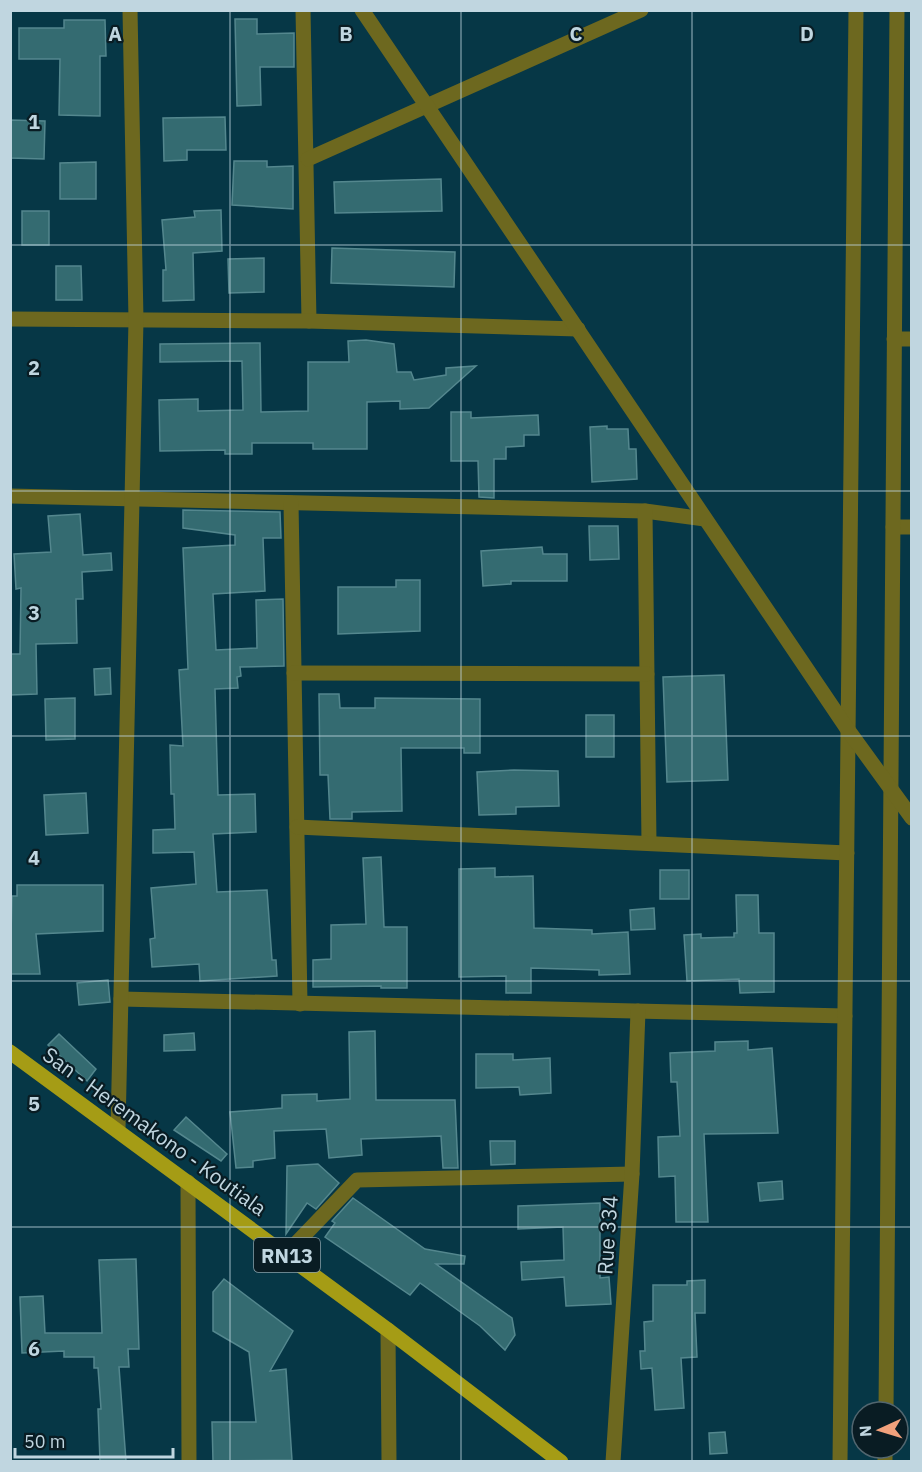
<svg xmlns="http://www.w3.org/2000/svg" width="922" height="1472" viewBox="0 0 922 1472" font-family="'IBM Plex Sans',sans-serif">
  <rect width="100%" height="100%" fill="#063746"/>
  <g fill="#346b71" stroke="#54878e" stroke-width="1.5">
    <path d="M 235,19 L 257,19 L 257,34 L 294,33 L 294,67 L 260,67 L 261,105 L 237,106 Z"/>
    <path d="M 64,20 L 105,20 L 106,56 L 100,56 L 100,116 L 59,115 L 60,59 L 19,59 L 19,28 L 64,28 Z"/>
    <path d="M 225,117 L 226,150 L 187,150 L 187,160 L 164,161 L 163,118 Z"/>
    <path d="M 10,120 L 45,121 L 44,159 L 10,158 Z"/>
    <path d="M 234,161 L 267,161 L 267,167 L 293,166 L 293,209 L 232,205 Z"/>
    <path d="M 96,162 L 96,199 L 60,199 L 60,163 Z"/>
    <path d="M 441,179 L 442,211 L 335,213 L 334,182 Z"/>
    <path d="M 221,210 L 222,251 L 193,253 L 194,300 L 163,301 L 163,270 L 166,270 L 162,220 L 195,217 L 194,211 Z"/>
    <rect x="22" y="211" width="27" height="34"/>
    <path d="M 332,248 L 455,252 L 454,287 L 331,283 Z"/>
    <path d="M 264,258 L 264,292 L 229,293 L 228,259 Z"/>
    <path d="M 56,266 L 81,266 L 82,300 L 56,300 Z"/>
    <path d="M 366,340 L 394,344 L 397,372 L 411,372 L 414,380 L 446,375 L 446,368 L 476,366 L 429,408 L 400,409 L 400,401 L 367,402 L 367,449 L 313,449 L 313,443 L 252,443 L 252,454 L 225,454 L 225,450 L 160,451 L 159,400 L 198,399 L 198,411 L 243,410 L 242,361 L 160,362 L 160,344 L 260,343 L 261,412 L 308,411 L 308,362 L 349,362 L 348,341 Z"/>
    <path d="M 451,412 L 471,412 L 471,418 L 538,415 L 539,435 L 524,435 L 524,446 L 506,447 L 506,459 L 494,459 L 494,498 L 479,497 L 478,461 L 451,461 Z"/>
    <path d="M 607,426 L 607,429 L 628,429 L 629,449 L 636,449 L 637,479 L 592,482 L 590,427 Z"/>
    <path d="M 183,510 L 280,512 L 281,538 L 263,538 L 265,591 L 213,594 L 216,650 L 257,648 L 256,600 L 283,599 L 284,666 L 240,667 L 241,676 L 237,677 L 238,688 L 215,689 L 218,795 L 255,794 L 256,832 L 213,834 L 217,892 L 267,890 L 272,960 L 276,960 L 277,976 L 200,981 L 199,964 L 152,967 L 150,939 L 155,938 L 151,888 L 196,884 L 194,852 L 153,853 L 153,830 L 175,829 L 174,794 L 171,794 L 170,745 L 183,746 L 179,670 L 188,669 L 183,548 L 235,545 L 235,535 L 183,528 Z"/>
    <path d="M 80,514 L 83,555 L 111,553 L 112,570 L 82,572 L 83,599 L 76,599 L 77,643 L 36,644 L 37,694 L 10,695 L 10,654 L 20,654 L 21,588 L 16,589 L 14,554 L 51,552 L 48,516 Z"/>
    <path d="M 589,526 L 618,526 L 619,559 L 590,560 Z"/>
    <path d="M 542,547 L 543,554 L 567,554 L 567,581 L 511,581 L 511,584 L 483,586 L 481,551 Z"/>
    <path d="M 396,580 L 420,580 L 420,631 L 338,634 L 338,587 L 396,587 Z"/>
    <path d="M 110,668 L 111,694 L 95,695 L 94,669 Z"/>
    <path d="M 724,675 L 728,780 L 667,782 L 663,677 Z"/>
    <path d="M 319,694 L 339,694 L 340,708 L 375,708 L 375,698 L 480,699 L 480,753 L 464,753 L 464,748 L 401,748 L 402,811 L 352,812 L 352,819 L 330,819 L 328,775 L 320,775 Z"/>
    <path d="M 75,698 L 75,739 L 46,740 L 45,699 Z"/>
    <rect x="586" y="715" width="28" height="42"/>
    <path d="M 514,770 L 558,771 L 559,806 L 516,807 L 516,814 L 479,815 L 477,772 Z"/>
    <path d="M 86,793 L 88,833 L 46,835 L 44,795 Z"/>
    <path d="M 381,857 L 384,927 L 407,927 L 407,988 L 381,988 L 381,986 L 313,987 L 313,960 L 331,959 L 331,925 L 366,924 L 363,858 Z"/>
    <path d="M 495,868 L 495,877 L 533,876 L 534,928 L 592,930 L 592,934 L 628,932 L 630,974 L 599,975 L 599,970 L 531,968 L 531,993 L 506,993 L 506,976 L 459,977 L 459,869 Z"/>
    <rect x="660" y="870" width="29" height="29"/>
    <path d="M 17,885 L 103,885 L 103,931 L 36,934 L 40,974 L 10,974 L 12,896 L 17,896 Z"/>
    <path d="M 736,895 L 758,895 L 759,933 L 774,933 L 774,992 L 740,993 L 739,979 L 687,981 L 684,935 L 701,934 L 701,938 L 734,937 L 734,933 L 737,933 Z"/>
    <path d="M 654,908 L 655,929 L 631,930 L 630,910 Z"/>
    <path d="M 108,980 L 110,1002 L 79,1005 L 77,983 Z"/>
    <path d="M 375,1031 L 376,1100 L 455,1100 L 458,1168 L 443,1168 L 441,1136 L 361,1139 L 362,1155 L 329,1158 L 326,1129 L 274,1131 L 275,1158 L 253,1161 L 253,1167 L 236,1168 L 230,1112 L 282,1108 L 282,1095 L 317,1094 L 317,1101 L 350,1099 L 349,1032 Z"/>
    <path d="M 194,1033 L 195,1050 L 164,1051 L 164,1035 Z"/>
    <path d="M 59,1034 L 96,1069 L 87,1081 L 48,1045 Z"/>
    <path d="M 748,1041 L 748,1050 L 772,1048 L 778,1133 L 704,1134 L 708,1222 L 676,1222 L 675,1176 L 659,1177 L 658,1137 L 680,1136 L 677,1082 L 671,1082 L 670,1053 L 715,1051 L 715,1042 Z"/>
    <path d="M 476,1054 L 513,1054 L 513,1060 L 550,1058 L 551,1093 L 520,1095 L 519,1087 L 476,1088 Z"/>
    <path d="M 186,1117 L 227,1154 L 221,1161 L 174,1130 Z"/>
    <path d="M 490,1141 L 515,1141 L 515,1164 L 491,1165 Z"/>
    <path d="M 318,1164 L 339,1183 L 316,1209 L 307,1203 L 286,1234 L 287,1166 Z"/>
    <path d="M 782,1181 L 783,1199 L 760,1201 L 758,1183 Z"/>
    <path d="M 353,1198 L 425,1249 L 465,1256 L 464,1264 L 436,1264 L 512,1318 L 515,1335 L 505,1350 L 480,1326 L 420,1283 L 410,1295 L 325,1237 L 335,1223 L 332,1221 Z"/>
    <path d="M 600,1203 L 600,1278 L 609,1277 L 611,1304 L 566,1306 L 564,1277 L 522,1280 L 521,1262 L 564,1260 L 563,1227 L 518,1229 L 518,1206 Z"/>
    <path d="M 136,1259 L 139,1349 L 128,1349 L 129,1367 L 119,1367 L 126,1461 L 100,1461 L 98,1409 L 101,1409 L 98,1368 L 94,1368 L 94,1357 L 64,1357 L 64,1351 L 22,1353 L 20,1297 L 43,1296 L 45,1333 L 102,1333 L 99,1260 Z"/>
    <path d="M 224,1279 L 293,1331 L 270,1371 L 286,1369 L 292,1460 L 213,1461 L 212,1422 L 256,1422 L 249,1352 L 213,1331 L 213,1292 Z"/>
    <path d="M 705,1280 L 705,1313 L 695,1313 L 697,1357 L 681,1358 L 684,1408 L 655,1410 L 652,1368 L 641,1369 L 640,1351 L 645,1351 L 644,1322 L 653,1321 L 653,1285 L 687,1285 L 687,1281 Z"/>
    <path d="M 725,1432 L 727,1453 L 710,1454 L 709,1433 Z"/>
  </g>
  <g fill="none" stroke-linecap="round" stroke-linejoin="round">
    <g stroke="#6d681f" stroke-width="15">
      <path d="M 303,10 L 309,321"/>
      <path d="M 308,159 L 641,10"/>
      <path d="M 10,319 L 309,321 L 578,329"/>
      <path d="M 894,339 L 912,339"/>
      <path d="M 10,496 L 645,511 L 705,519"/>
      <path d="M 291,503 L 300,1004"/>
      <path d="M 645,511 L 649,843"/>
      <path d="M 893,527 L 912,527"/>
      <path d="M 294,673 L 647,674"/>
      <path d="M 297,827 L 847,853"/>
      <path d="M 121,999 L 845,1016"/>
      <path d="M 118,1129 L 136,320 L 130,10"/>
      <path d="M 188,1182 L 189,1462"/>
      <path d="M 286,1254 L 357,1180 L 632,1174"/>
      <path d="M 388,1330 L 389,1462"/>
      <path d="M 886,1412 L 897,10"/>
      <path d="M 613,1462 L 632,1174 L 638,1011"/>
      <path d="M 840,1462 L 856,10"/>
      <path d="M 885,1462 L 885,1448"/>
    </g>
    <path stroke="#6d681f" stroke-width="15" d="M 362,10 L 848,730 L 912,818"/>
    <path stroke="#a59c15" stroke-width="15" d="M 10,1052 L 388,1330 L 561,1462"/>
  </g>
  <path fill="none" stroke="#c0d6e0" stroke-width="1.5" stroke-opacity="0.55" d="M 230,10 L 230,1462M 461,10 L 461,1462M 692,10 L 692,1462M 10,245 L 912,245M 10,491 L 912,491M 10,736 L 912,736M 10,981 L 912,981M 10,1227 L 912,1227"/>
  <g text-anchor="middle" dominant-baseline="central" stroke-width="4.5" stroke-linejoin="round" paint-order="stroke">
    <rect fill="#091c23" stroke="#899ea7" stroke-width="1.5" x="254" y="1238" width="66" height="34" rx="4.5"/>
    <g font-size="20" font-weight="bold" fill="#c0d6e0">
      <text x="287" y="1255">RN13</text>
    </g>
    <g font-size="21" fill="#c0d6e0" stroke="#091c23">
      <text transform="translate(155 1131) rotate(36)">San - Heremakono - Koutiala</text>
      <text transform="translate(607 1235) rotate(-86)">Rue 334</text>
    </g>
  </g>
  <g font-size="20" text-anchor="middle" font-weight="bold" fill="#c0d6e0" stroke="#091c23" stroke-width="4.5" stroke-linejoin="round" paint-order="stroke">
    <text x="115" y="41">A</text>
    <text x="346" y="41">B</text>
    <text x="576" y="41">C</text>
    <text x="807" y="41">D</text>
    <text x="34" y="129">1</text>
    <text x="34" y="375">2</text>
    <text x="34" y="620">3</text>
    <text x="34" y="865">4</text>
    <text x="34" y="1111">5</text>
    <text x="34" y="1356">6</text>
  </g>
  <rect width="922" height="1472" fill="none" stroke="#c0d6e0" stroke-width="24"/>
  <g transform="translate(880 1430) rotate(266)"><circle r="28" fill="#091c23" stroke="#52666f" stroke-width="1.5"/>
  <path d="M0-4.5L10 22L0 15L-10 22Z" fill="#f1a17c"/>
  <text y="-9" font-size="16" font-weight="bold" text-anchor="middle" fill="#c0d6e0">N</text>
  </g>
  <path d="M15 1448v9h158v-9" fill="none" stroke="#c0d6e0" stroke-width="3"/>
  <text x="24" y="1448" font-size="18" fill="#c0d6e0" stroke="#091c23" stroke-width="4.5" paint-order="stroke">50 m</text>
</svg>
